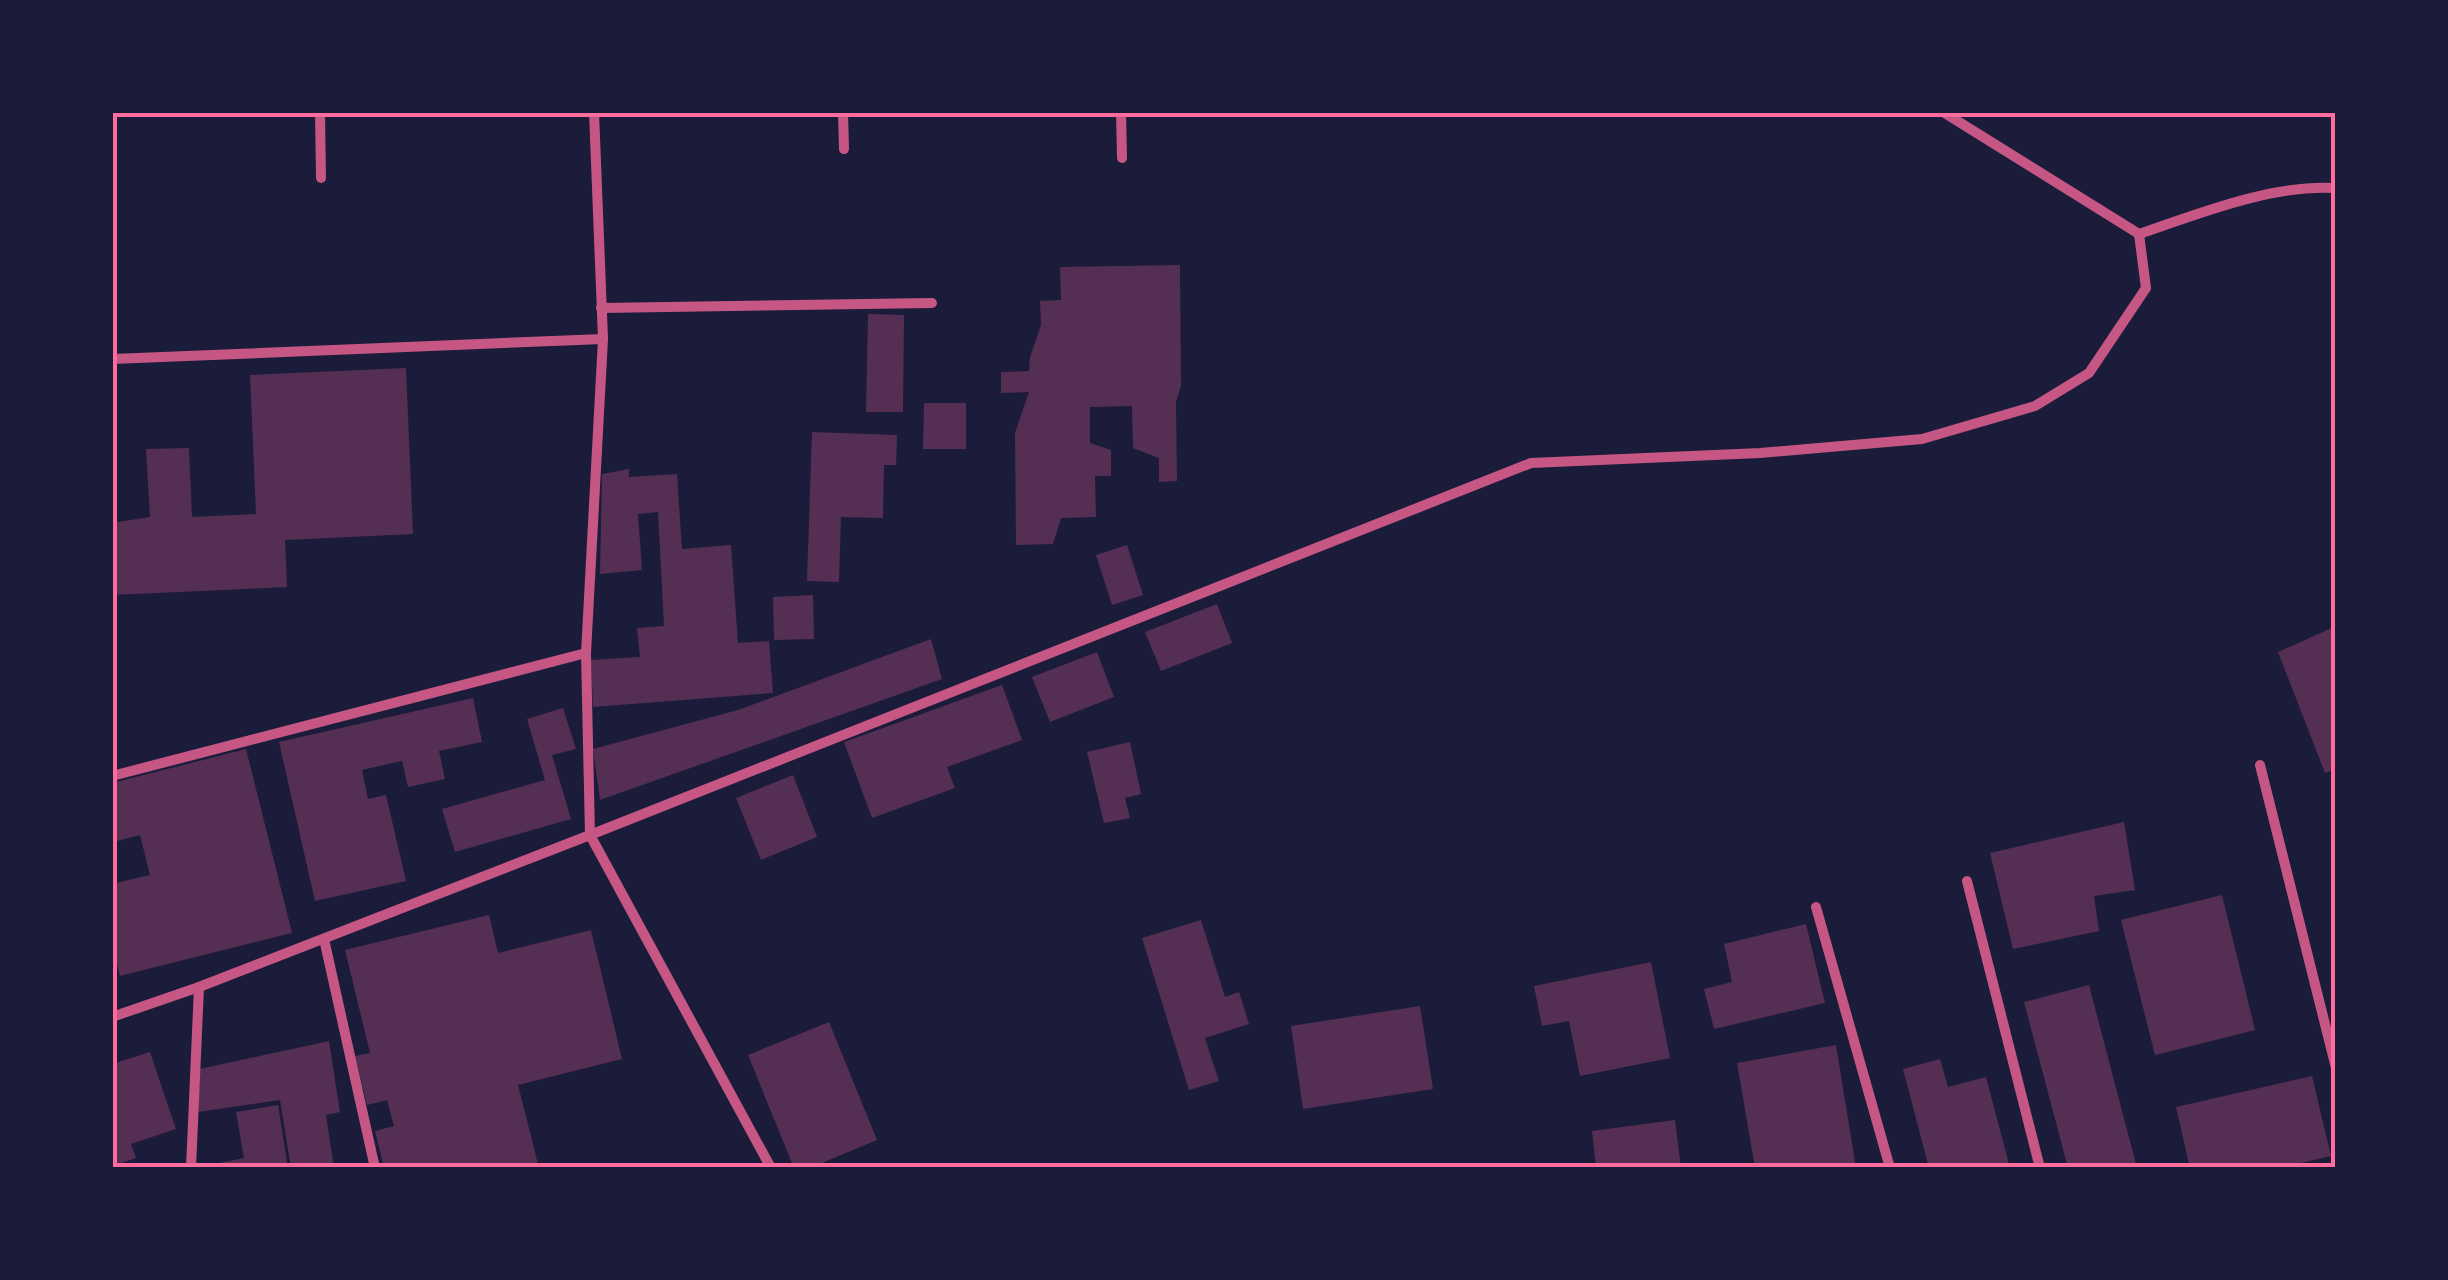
<svg xmlns="http://www.w3.org/2000/svg" width="2448" height="1280" viewBox="0 0 2448 1280" font-family="'Open Sans',sans-serif">
  <rect width="100%" height="100%" fill="#1b1b3a"/>
  <g fill="#542f53">
    <path d="M 1180,265 L 1181,386 L 1176,402 L 1177,481 L 1159,482 L 1159,458 L 1133,448 L 1132,406 L 1090,407 L 1090,443 L 1111,450 L 1111,476 L 1095,476 L 1096,517 L 1061,518 L 1053,544 L 1016,545 L 1015,433 L 1029,392 L 1001,393 L 1001,372 L 1029,371 L 1030,357 L 1041,325 L 1040,301 L 1061,300 L 1060,267 Z"/>
    <path d="M 868,314 L 904,315 L 903,412 L 866,412 Z"/>
    <path d="M 406,368 L 413,534 L 285,540 L 287,587 L 112,595 L 112,523 L 150,517 L 146,449 L 189,448 L 192,517 L 256,514 L 250,375 Z"/>
    <path d="M 924,403 L 966,403 L 966,449 L 923,449 Z"/>
    <path d="M 812,432 L 897,435 L 896,465 L 884,465 L 883,518 L 841,517 L 839,582 L 807,581 Z"/>
    <path d="M 629,469 L 629,477 L 677,474 L 682,549 L 731,545 L 738,643 L 769,641 L 773,693 L 593,707 L 591,660 L 640,657 L 637,628 L 664,626 L 658,512 L 638,514 L 642,570 L 600,574 L 602,474 Z"/>
    <path d="M 1127,545 L 1143,595 L 1112,605 L 1096,555 Z"/>
    <path d="M 813,595 L 814,639 L 774,640 L 773,597 Z"/>
    <path d="M 1217,604 L 1232,643 L 1161,671 L 1145,632 Z"/>
    <path d="M 2336,626 L 2336,769 L 2325,773 L 2278,652 Z"/>
    <path d="M 931,639 L 942,679 L 600,800 L 593,749 L 738,710 Z"/>
    <path d="M 1097,652 L 1114,697 L 1050,722 L 1032,677 Z"/>
    <path d="M 1002,685 L 1022,740 L 947,767 L 955,788 L 872,818 L 844,742 Z"/>
    <path d="M 473,698 L 482,742 L 439,751 L 445,779 L 408,787 L 402,761 L 362,770 L 368,799 L 386,795 L 406,881 L 315,901 L 279,742 Z"/>
    <path d="M 563,708 L 576,749 L 552,755 L 571,819 L 455,852 L 442,809 L 545,780 L 527,719 Z"/>
    <path d="M 1130,742 L 1141,794 L 1125,798 L 1130,818 L 1104,823 L 1087,752 Z"/>
    <path d="M 246,749 L 292,933 L 120,976 L 112,946 L 112,884 L 150,875 L 140,835 L 117,841 L 112,823 L 112,783 Z"/>
    <path d="M 793,775 L 817,837 L 761,860 L 736,798 Z"/>
    <path d="M 2124,822 L 2135,890 L 2094,896 L 2099,931 L 2013,949 L 1990,853 Z"/>
    <path d="M 2222,895 L 2255,1030 L 2155,1055 L 2121,920 Z"/>
    <path d="M 489,915 L 498,953 L 591,930 L 622,1059 L 518,1085 L 539,1168 L 384,1168 L 375,1131 L 394,1126 L 387,1100 L 367,1105 L 355,1056 L 370,1053 L 345,950 Z"/>
    <path d="M 1201,920 L 1225,997 L 1239,992 L 1249,1024 L 1205,1038 L 1219,1081 L 1189,1090 L 1142,938 Z"/>
    <path d="M 1806,924 L 1825,1003 L 1714,1029 L 1704,989 L 1732,982 L 1724,944 Z"/>
    <path d="M 1651,962 L 1670,1058 L 1580,1076 L 1569,1021 L 1542,1026 L 1534,986 Z"/>
    <path d="M 2089,985 L 2137,1168 L 2068,1168 L 2024,1002 Z"/>
    <path d="M 1420,1006 L 1433,1089 L 1303,1109 L 1291,1026 Z"/>
    <path d="M 829,1022 L 877,1140 L 810,1168 L 794,1168 L 748,1055 Z"/>
    <path d="M 329,1041 L 340,1112 L 326,1115 L 334,1168 L 291,1168 L 280,1100 L 198,1112 L 200,1069 Z"/>
    <path d="M 1836,1045 L 1856,1168 L 1755,1168 L 1737,1063 Z"/>
    <path d="M 150,1052 L 176,1129 L 131,1144 L 136,1158 L 112,1166 L 112,1064 Z"/>
    <path d="M 1940,1059 L 1948,1087 L 1986,1077 L 2010,1168 L 1929,1168 L 1903,1069 Z"/>
    <path d="M 2312,1076 L 2331,1156 L 2279,1168 L 2190,1168 L 2176,1107 Z"/>
    <path d="M 278,1105 L 288,1168 L 195,1168 L 244,1158 L 236,1112 Z"/>
    <path d="M 1675,1120 L 1681,1168 L 1596,1168 L 1592,1131 Z"/>
  </g>
  <g fill="none" stroke-linecap="round" stroke-linejoin="round">
    <g stroke="#c65784" stroke-width="10">
      <path d="M 320,112 L 321,178"/>
      <path d="M 594,112 L 603,339 L 586,653 L 590,835 L 771,1168"/>
      <path d="M 843,112 L 844,149"/>
      <path d="M 1121,112 L 1122,158"/>
      <path d="M 1943,112 L 2139,234"/>
      <path d="M 601,308 L 932,303"/>
      <path d="M 112,359 L 603,339"/>
      <path d="M 2260,765 L 2336,1068"/>
      <path d="M 112,776 L 586,653"/>
      <path d="M 1967,881 L 2040,1168"/>
      <path d="M 1816,907 L 1890,1168"/>
      <path d="M 324,939 L 375,1168"/>
      <path d="M 112,1017 L 199,987 L 590,835 L 1531,463 L 1760,453 L 1922,439 L 2035,406 L 2089,373 L 2146,288 L 2139,234 C 2198,214 2272,184 2336,188"/>
      <path d="M 191,1168 L 199,987"/>
    </g>
  </g>
  <rect width="2448" height="1280" fill="none" stroke="#1b1b3a" stroke-width="230"/>
  <rect x="115" y="115" width="2218" height="1050" fill="none" stroke="#ff6b9d" stroke-width="4"/>
</svg>
